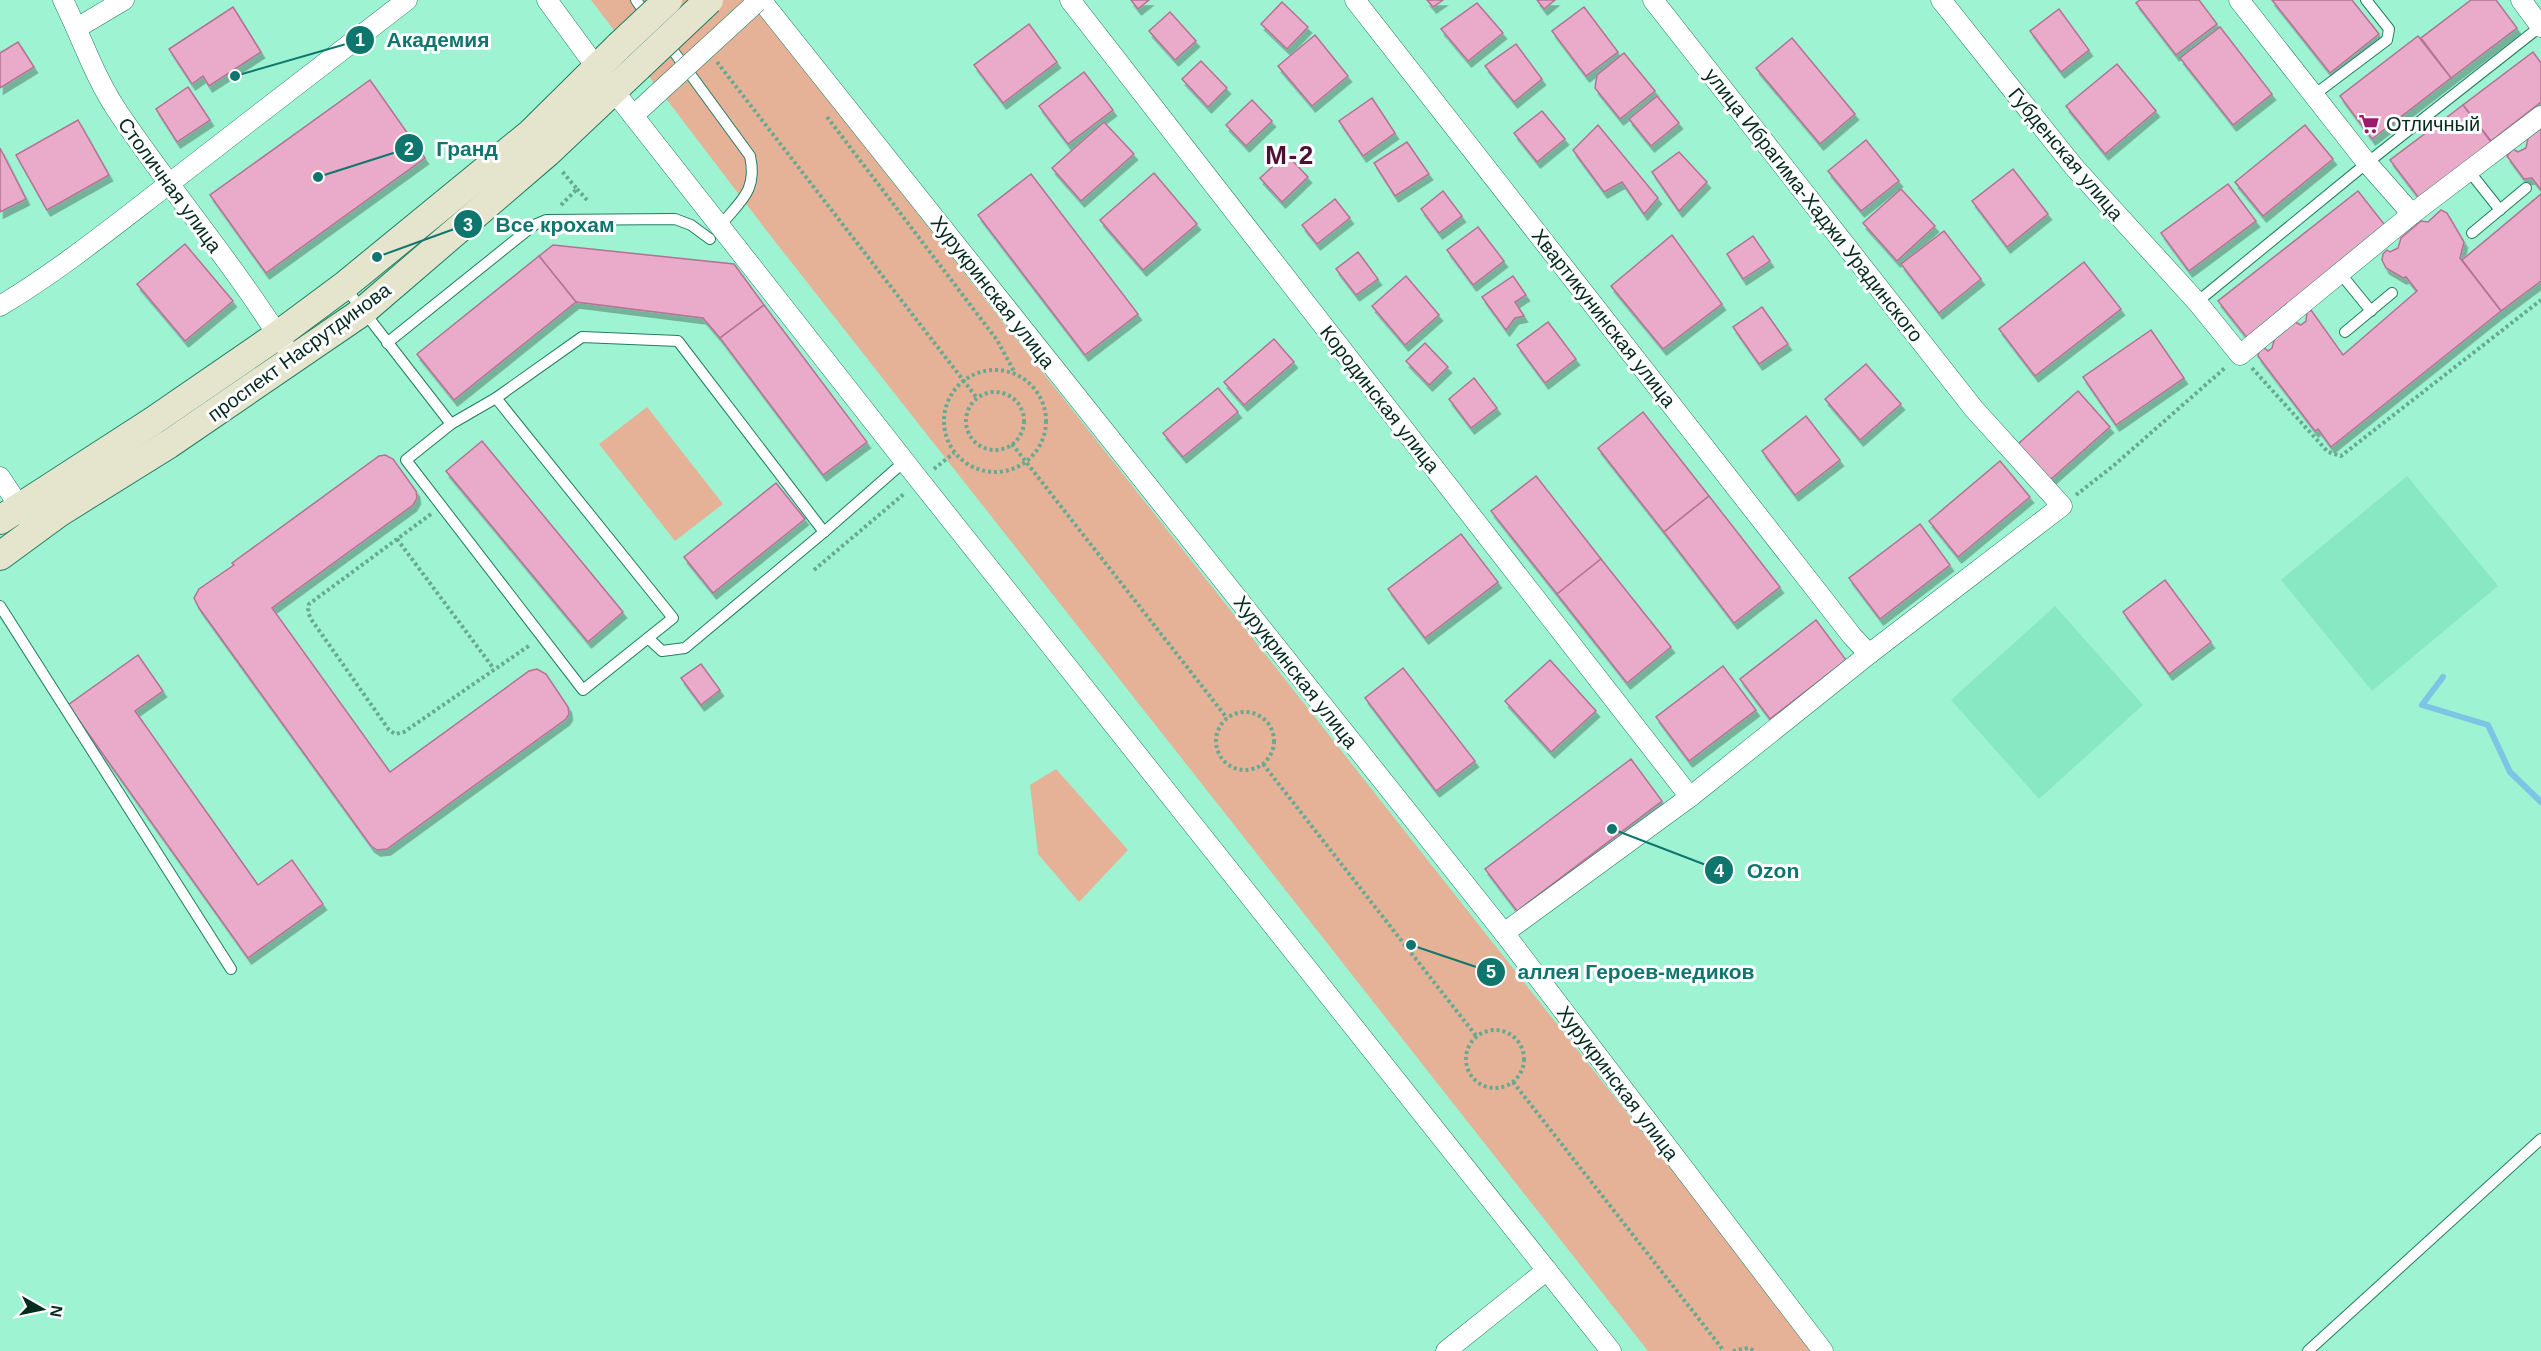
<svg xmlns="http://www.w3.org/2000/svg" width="2541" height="1351" viewBox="0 0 2541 1351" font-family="Arial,sans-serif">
  <defs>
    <filter id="shadow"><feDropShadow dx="3.5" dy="6" stdDeviation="0" flood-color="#0004"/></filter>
  </defs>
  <rect width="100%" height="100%" fill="#9ef3d2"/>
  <g fill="#88e8c4">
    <path d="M 2407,476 L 2498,586 L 2372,691 L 2281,580 Z"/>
    <path d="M 2055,606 L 2143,705 L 2039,799 L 1951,700 Z"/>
  </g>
  <g fill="#e5b298">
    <path d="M 591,0 L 749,0 L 1815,1351 L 1648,1351 L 766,230 Z"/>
    <path d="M 647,407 L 723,504 L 675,541 L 599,444 Z"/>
    <path d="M 1056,769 L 1128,850 L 1079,902 L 1038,854 L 1030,785 Z"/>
  </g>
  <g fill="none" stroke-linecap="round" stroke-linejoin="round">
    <path stroke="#7dc5e4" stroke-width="6" d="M 2443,677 L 2422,705 L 2488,725 L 2510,772 L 2541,802"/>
  </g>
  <g fill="#eaaaca" stroke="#b57294" stroke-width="1.5" filter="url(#shadow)">
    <path d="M 1131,0 L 1149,0 L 1138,9 Z"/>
    <path d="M 1427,0 L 1443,0 L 1433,7 Z"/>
    <path d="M 1537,0 L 1555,0 L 1544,9 Z"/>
    <path d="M 2140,0 L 2199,0 L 2217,24 L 2176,55 L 2136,3 Z"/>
    <path d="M 2272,0 L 2352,0 L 2379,34 L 2330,73 Z"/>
    <path d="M 2471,0 L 2496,0 L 2517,28 L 2451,78 L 2421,38 Z"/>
    <path d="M 1282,2 L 1308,27 L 1287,49 L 1261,24 Z"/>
    <path d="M 1477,3 L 1503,33 L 1468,61 L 1441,29 Z"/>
    <path d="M 233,7 L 261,52 L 209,86 L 203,76 L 192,84 L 169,49 Z"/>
    <path d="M 1584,7 L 1618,52 L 1586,76 L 1552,31 Z"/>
    <path d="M 2059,9 L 2089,50 L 2061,72 L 2030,31 Z"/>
    <path d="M 1170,12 L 1196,41 L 1175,60 L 1149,31 Z"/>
    <path d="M 1029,24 L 1057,62 L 1003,103 L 974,65 Z"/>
    <path d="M 2220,27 L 2272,94 L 2233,125 L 2180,58 Z"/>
    <path d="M 1315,35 L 1348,76 L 1312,106 L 1278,66 Z"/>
    <path d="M 2418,36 L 2451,78 L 2372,139 L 2340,96 Z"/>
    <path d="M 1792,38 L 1855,114 L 1820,144 L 1756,68 Z"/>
    <path d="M 18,42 L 34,67 L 0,88 L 0,53 Z"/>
    <path d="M 1516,44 L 1542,79 L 1514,102 L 1485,66 Z"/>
    <path d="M 2533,52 L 2541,63 L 2541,102 L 2491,141 L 2463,105 Z"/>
    <path d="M 1624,53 L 1655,91 L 1620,119 L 1595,88 L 1597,75 Z"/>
    <path d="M 1201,61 L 1227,88 L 1208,107 L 1182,79 Z"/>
    <path d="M 2117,64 L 2156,111 L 2105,154 L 2066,106 Z"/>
    <path d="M 1084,72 L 1113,110 L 1068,144 L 1039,106 Z"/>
    <path d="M 370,80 L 425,158 L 266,273 L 210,195 Z"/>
    <path d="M 188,87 L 210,120 L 177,142 L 156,109 Z"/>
    <path d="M 1657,96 L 1679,123 L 1651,146 L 1629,119 Z"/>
    <path d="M 1372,98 L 1395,133 L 1363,156 L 1339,121 Z"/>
    <path d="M 1252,100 L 1272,121 L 1246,146 L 1226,125 Z"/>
    <path d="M 2463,105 L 2491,142 L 2419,198 L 2390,160 Z"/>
    <path d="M 1542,111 L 1565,139 L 1537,162 L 1514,133 Z"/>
    <path d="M 78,120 L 109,175 L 47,210 L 16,155 Z"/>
    <path d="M 1104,122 L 1134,154 L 1081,201 L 1052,168 Z"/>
    <path d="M 1598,125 L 1658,198 L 1644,214 L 1622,182 L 1604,192 L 1573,150 Z"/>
    <path d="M 2305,125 L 2333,159 L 2263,216 L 2235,182 Z"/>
    <path d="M 2541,126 L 2541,190 L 2532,178 L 2524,179 L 2507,156 L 2513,149 L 2518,152 L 2526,148 L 2528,138 Z"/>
    <path d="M 1866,140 L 1899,181 L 1861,211 L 1828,171 Z"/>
    <path d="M 1407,142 L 1429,174 L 1395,196 L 1374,163 Z"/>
    <path d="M 0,148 L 26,199 L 0,212 Z"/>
    <path d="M 1679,152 L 1707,182 L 1679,211 L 1652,172 Z"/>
    <path d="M 1286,154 L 1308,177 L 1282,202 L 1260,178 Z"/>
    <path d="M 2013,169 L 2048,214 L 2007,247 L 1972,201 Z"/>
    <path d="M 1154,173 L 1197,224 L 1143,270 L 1100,220 Z"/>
    <path d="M 1031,174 L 1138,314 L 1085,355 L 978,215 Z"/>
    <path d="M 2228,184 L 2256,221 L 2189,271 L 2161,233 Z"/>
    <path d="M 1901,189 L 1935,226 L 1897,261 L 1863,223 Z"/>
    <path d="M 1443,191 L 1462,216 L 1439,233 L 1421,209 Z"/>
    <path d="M 2358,191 L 2388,229 L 2248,339 L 2218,301 Z"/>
    <path d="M 2541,194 L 2541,281 L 2501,311 L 2462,260 Z"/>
    <path d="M 1335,199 L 1350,218 L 1317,244 L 1302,225 Z"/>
    <path d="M 2441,210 L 2447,213 L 2464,242 L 2460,258 L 2501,311 L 2331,447 L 2318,429 L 2315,431 L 2258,356 L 2259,351 L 2262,346 L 2268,351 L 2272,348 L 2275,337 L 2295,322 L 2301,325 L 2306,321 L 2307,312 L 2311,310 L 2343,355 L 2417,291 L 2406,277 L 2403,278 L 2386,268 L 2382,260 L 2383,254 L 2387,250 L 2390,252 L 2398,248 L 2401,238 L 2421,221 L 2428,222 Z"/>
    <path d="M 1478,227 L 1504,261 L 1473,285 L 1447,250 Z"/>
    <path d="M 1944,231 L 1981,279 L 1939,313 L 1901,264 Z"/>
    <path d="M 1672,235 L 1722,304 L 1663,349 L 1611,286 Z"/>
    <path d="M 1753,236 L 1770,261 L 1743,279 L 1727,254 Z"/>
    <path d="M 185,244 L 233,301 L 185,341 L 137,284 Z"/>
    <path d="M 553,245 L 734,264 L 764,305 L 720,338 L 703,318 L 576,302 L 539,256 Z"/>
    <path d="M 1358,252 L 1378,279 L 1356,295 L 1336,269 Z"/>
    <path d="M 539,256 L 576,302 L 454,400 L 417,354 Z"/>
    <path d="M 2084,262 L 2121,309 L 2035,376 L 1999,329 Z"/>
    <path d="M 1406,276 L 1439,315 L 1405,345 L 1372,306 Z"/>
    <path d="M 1513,276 L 1526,295 L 1515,302 L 1524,316 L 1515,318 L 1506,330 L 1482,297 Z"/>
    <path d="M 764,305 L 867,442 L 823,475 L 720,338 Z"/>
    <path d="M 1762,307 L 1788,344 L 1759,364 L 1733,327 Z"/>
    <path d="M 1548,322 L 1576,359 L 1545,383 L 1517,345 Z"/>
    <path d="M 2151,330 L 2184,378 L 2116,425 L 2083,377 Z"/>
    <path d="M 1274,339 L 1294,362 L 1244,405 L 1224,382 Z"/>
    <path d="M 1425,343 L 1448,367 L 1429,385 L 1406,361 Z"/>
    <path d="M 1866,364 L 1901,404 L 1860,440 L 1825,399 Z"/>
    <path d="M 1474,378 L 1497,408 L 1471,428 L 1449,399 Z"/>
    <path d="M 1218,388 L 1238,412 L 1183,457 L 1163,433 Z"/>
    <path d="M 2078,391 L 2110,427 L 2050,480 L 2018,444 Z"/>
    <path d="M 1643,412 L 1709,496 L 1664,532 L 1598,448 Z"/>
    <path d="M 1806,416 L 1840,460 L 1795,495 L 1762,451 Z"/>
    <path d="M 482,441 L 623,612 L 588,642 L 446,471 Z"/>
    <path d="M 385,455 L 393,459 L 416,491 L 417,498 L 413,505 L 272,608 L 390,772 L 529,671 L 537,669 L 546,674 L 568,707 L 569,714 L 566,719 L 387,849 L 377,850 L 371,846 L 199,608 L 194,598 L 199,589 L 234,565 L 232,563 L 379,456 Z"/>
    <path d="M 2000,461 L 2030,497 L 1958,557 L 1929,521 Z"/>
    <path d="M 1536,476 L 1601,559 L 1557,594 L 1491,511 Z"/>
    <path d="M 776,483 L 805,519 L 713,593 L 684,557 Z"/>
    <path d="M 1709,496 L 1780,587 L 1734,623 L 1664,532 Z"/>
    <path d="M 1920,524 L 1950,565 L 1880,619 L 1849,578 Z"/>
    <path d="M 1461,534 L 1498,582 L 1425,638 L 1388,589 Z"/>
    <path d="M 1601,559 L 1671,647 L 1627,683 L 1557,594 Z"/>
    <path d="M 2165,580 L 2211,642 L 2169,674 L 2123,612 Z"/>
    <path d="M 1816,620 L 1846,660 L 1770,719 L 1740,679 Z"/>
    <path d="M 138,655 L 163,691 L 135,711 L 258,885 L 292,860 L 323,904 L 248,958 L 68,705 Z"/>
    <path d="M 1550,660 L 1596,711 L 1551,752 L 1505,701 Z"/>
    <path d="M 701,664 L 720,690 L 701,705 L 681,678 Z"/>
    <path d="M 1723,666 L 1756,710 L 1689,761 L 1656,717 Z"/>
    <path d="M 1403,668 L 1475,761 L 1436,791 L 1365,698 Z"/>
    <path d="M 1631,759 L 1662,801 L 1517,911 L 1485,869 Z"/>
  </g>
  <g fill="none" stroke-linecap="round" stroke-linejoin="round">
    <g stroke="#237d61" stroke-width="12">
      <g id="lane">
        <path d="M 636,0 L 648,17"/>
        <path d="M 666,41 L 750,156 C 758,191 740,201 720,226"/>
        <path d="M 2314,95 L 2387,40 L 2389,29 L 2366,0"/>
        <path d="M 2469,171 L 2500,210"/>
        <path d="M 2472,233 L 2526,188"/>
        <path d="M 2340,273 L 2371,311"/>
        <path d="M 344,286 L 451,424 L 496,398 L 582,337 L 678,341 L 824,532"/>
        <path d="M 2197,302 L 2367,163 L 2541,26"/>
        <path d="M 2345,332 L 2392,293"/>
        <path d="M 387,343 L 534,225 L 546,220 L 675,219 L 691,225 L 710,239"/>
        <path d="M 451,424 L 406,460 L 583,690 L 673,618 L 496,398"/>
        <path d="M 0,606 L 231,969"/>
        <path d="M 648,638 L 662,651 L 685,648 L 824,532 L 905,461"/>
        <path d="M 2308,1351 L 2541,1139"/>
      </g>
    </g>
    <g stroke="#237d61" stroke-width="21">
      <g id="street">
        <path d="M 63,0 C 82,38 95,79 120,115 C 173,193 234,265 284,345"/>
        <path d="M 547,0 L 613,90 L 920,481 L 1611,1351"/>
        <path d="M 761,0 L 1504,933 L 1823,1351"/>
        <path d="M 1070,0 L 1690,797"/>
        <path d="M 1355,0 L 1852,636 L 1869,654"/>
        <path d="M 1941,0 L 2074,167 L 2197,302 L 2240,355 L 2412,214 L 2541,116"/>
        <path d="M 2239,0 L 2367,163 L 2412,214"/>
        <path d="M 2521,0 L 2541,27"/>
        <path d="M 77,28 L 124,0"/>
        <path d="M 633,116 L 659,92"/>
        <path d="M 0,306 C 60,270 114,226 170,183 C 249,122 327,61 407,0"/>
        <path d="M 0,477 L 27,518"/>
        <path d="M 1504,933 L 1690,797 L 1869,654 L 2062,506 L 1974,409 L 1653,0"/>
        <path d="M 1446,1351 L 1547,1270"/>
      </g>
    </g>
    <g stroke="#237d61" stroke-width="30">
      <g id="secondary">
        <path d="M 0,520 L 153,421 L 278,335 L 344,286 L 531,133 L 619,46"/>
        <path d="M 0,556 L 60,512 L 169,444 L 362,312 L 547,153 L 638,67"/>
      </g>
    </g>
    <g stroke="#66aa91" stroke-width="4" stroke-dasharray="3 3" stroke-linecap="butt">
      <path d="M 717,62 L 977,398"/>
      <path d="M 827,117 L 997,340 L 1015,373"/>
      <path d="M 577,189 L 587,200"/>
      <path d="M 561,205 L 577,189 L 561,170"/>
      <path d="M 2252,368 L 2328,452 L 2341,456 L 2541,300"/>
      <circle cx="995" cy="421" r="51"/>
      <circle cx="995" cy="421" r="29"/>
      <path d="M 1012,444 L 1227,718"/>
      <path d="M 934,469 L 954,453"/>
      <path d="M 2076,495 L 2112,467 L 2226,367"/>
      <path d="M 431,514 L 309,604 L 308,612 L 311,619 L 389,730 L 395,734 L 404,732 L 530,645"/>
      <path d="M 397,539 L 494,669"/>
      <path d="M 814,570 L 905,493"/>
      <circle cx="1245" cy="741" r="29"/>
      <path d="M 1263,764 L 1477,1037"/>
      <circle cx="1495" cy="1059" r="29"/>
      <path d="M 1513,1082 L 1724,1351"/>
      <path d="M 1733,1351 L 1748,1348 L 1755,1351"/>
    </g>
    <use href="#lane" stroke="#fff" stroke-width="10"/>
    <use href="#street" stroke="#fff" stroke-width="20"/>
    <use href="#secondary" stroke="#e5e4cd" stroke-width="28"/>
    <g stroke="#237d61" stroke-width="21" stroke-linecap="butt">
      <path id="street-bridge" d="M 659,92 L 757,2"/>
    </g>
    <g stroke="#237d61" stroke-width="30" stroke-linecap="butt">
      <g id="secondary-bridge">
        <path d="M 619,46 L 668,0"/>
        <path d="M 638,67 L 709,0"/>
      </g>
    </g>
    <use href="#street-bridge" stroke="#fff" stroke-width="20"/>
    <use href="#secondary-bridge" stroke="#e5e4cd" stroke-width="28"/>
  </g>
  <defs>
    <g id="supermarket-bare" transform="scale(1.62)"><path d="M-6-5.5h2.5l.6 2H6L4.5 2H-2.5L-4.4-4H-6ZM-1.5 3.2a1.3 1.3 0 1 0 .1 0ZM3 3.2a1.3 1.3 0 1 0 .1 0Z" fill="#9c196c" stroke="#fff" stroke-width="2.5" paint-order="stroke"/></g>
  </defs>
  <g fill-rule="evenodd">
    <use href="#supermarket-bare" x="2369" y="124"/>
  </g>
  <g text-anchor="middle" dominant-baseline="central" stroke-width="6" stroke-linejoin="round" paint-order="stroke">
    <g font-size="20" fill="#052a1f" stroke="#fff" text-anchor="start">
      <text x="2386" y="124">Отличный</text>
    </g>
    <g font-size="20" fill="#052a1f" stroke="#fff">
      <text transform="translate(2066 154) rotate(50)">Губденская улица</text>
      <text transform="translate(170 185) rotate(54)">Столичная улица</text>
      <text transform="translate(1814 205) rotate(52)">улица Ибрагима-Хаджи Урадинского</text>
      <text transform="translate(993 292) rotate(52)">Хурукринская улица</text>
      <text transform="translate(1604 318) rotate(52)">Хвартикунинская улица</text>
      <text transform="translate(299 352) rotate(-36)">проспект Насрутдинова</text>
      <text transform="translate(1380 399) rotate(52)">Кородинская улица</text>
      <text transform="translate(1296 672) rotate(52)">Хурукринская улица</text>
      <text transform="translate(1618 1083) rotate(53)">Хурукринская улица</text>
    </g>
    <g font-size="26" font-weight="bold" letter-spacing="1.5" fill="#4d1035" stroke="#fff">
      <text x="1290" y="155">М-2</text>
    </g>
  </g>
  <path fill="none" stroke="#0f766e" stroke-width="2" d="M235 76L360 40M318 177L409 148M377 257L468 224M1612 829L1719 870M1411 945L1491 972"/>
  <g fill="#0f766e" stroke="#fff" stroke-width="2">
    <circle cx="235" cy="76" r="6"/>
    <circle cx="318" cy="177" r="6"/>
    <circle cx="377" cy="257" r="6"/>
    <circle cx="1612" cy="829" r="6"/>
    <circle cx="1411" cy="945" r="6"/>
    <circle cx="360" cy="40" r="15"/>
    <circle cx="409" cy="148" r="15"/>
    <circle cx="468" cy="224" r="15"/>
    <circle cx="1719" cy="870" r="15"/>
    <circle cx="1491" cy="972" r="15"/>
  </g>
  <g font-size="18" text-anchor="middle" font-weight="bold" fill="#fff">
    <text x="360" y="46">1</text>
    <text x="409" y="155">2</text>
    <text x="468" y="231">3</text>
    <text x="1719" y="877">4</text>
    <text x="1491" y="978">5</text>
  </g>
  <g font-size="21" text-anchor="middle" font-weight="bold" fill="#0f766e" stroke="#fff" stroke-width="6" stroke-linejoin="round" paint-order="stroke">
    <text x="438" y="47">Академия</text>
    <text x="467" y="156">Гранд</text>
    <text x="555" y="232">Все крохам</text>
    <text x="1773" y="878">Ozon</text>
    <text x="1636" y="979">аллея Героев-медиков</text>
  </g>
  <g transform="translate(42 1309) rotate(99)" stroke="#ffffff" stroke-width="4.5" paint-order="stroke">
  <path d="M0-4.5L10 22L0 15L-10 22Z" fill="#052a1f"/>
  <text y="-9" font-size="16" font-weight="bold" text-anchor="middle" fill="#052a1f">N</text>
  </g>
</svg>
